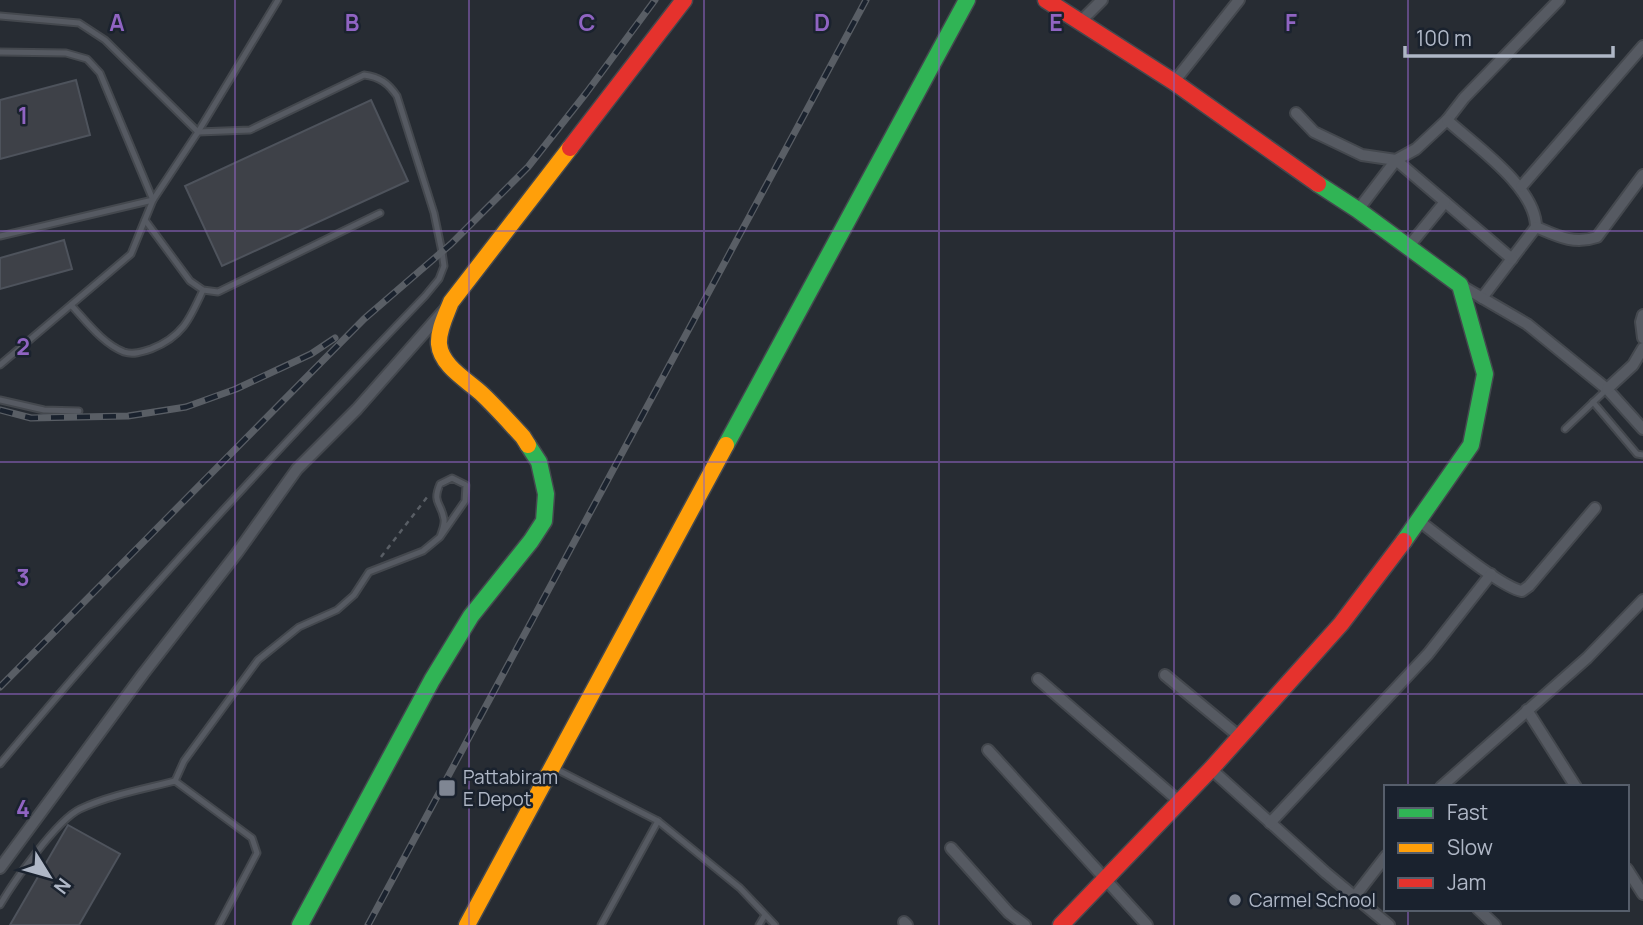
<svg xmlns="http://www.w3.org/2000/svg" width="1643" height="925" viewBox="0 0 1643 925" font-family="Manrope,sans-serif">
  <rect width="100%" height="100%" fill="#272c33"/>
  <g fill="#3e4148" stroke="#4e535c" stroke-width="2">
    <path d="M 76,80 L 90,135 L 0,159 L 0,100 Z"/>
    <path d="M 371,100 L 408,181 L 222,266 L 185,186 Z"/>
    <path d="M 64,240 L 72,269 L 0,289 L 0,258 Z"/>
    <path d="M 68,825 L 120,854 L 79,925 L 10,925 Z"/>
  </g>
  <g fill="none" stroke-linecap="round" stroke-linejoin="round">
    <g stroke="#44484e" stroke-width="9">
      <g id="lane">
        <path d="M 0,16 L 79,23 L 105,40 L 198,132 L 250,130 L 364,75 C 380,77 388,83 397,96 L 434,213 L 442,252 L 444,266 L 439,279 L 425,296 C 279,448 135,602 0,764"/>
        <path d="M 0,52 L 66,53 L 87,59 L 100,73 L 153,200 L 0,236"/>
        <path d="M 145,220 L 190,281 L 203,290 L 218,292 L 380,213"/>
        <path d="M 71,305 C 86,321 103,344 124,352 C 133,355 142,352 151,349 C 182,337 190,319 203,290"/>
        <path d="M 0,365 L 131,254 L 153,200 L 198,132 L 278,0"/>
        <path d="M 0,400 L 44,410 L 79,411"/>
        <path d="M 1593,402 L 1637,454 L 1643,455"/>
        <path d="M 1565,429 L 1607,389"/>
        <path d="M 554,768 L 658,821 L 740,888 L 775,925"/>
        <path d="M 175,781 L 184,761 L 258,660 L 299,627 L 337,610 L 354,595 L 369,572 L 423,551 L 440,537 L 465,501 L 466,485 L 452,478 L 440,484 C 432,503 441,502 444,519 C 445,525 442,531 440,537"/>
        <path d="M 0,905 C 14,881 57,820 80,809 C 110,795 144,789 175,781 L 252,838 L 257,853 L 219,925"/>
        <path d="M 601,925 L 658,821"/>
        <path d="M 759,925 L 765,915"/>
      </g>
    </g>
    <g stroke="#44484e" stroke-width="14">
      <g id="street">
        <path d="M 1081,21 L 1102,0"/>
        <path d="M 1174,82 L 1239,0"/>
        <path d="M 1296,113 L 1314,132 L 1337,143 L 1362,155 L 1396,160 L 1416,149 L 1447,120 L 1464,98 L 1559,0"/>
        <path d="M 1447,120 C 1474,145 1536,187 1536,227 L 1482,298"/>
        <path d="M 1521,187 L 1643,46"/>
        <path d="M 1358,210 L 1396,160 L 1512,259"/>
        <path d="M 1536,227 C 1557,236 1574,245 1597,237 L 1643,175"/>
        <path d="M 1409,246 L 1445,202"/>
        <path d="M 1460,285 L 1527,324 L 1607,389 L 1643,429"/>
        <path d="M 1643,315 L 1641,322 L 1643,338"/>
        <path d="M 1607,389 L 1633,365 L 1643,348"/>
        <path d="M 1419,521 C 1440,536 1500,587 1522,591 L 1529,586 L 1595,508"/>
        <path d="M 1165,675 L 1240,737"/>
        <path d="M 1038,679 L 1180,802"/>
        <path d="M 1527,710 L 1576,787"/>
        <path d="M 988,750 L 1147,925"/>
        <path d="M 1211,769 L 1326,873 L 1389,925"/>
        <path d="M 1441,787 L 1587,658 L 1643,600"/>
        <path d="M 1270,823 L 1428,654 L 1491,574"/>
        <path d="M 951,848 L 1009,913 L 1025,925"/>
        <path d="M 0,868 L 143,674 L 237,553 L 297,469 L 357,409 L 445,309"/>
        <path d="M 1627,869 L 1643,894"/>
        <path d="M 1355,896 L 1386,856"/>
        <path d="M 1478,909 L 1495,925"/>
        <path d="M 904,922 L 907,925"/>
      </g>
    </g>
    <g stroke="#44484e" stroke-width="19">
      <g id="fast">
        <path d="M 1318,184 L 1358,210 L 1460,285 L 1485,374 L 1471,445 L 1404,541"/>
        <path d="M 726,445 L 967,0"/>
        <path d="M 300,925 L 432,680 L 471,616 L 531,541 L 544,521 L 546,494 L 539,462 L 528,445"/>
      </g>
    </g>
    <g stroke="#44484e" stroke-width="19">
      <g id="slow">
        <path d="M 528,445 L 523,437 C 509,422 496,407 481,393 C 467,380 441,366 439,344 C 438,330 446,315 451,302 L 570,148"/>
        <path d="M 467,925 L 726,445"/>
      </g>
    </g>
    <g stroke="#44484e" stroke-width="19">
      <g id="jam">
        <path d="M 1046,0 L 1174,82 L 1318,184"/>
        <path d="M 570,148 L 684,0"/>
        <path d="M 1061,925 L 1211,769 L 1341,624 L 1404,541"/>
      </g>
    </g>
    <path stroke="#595e65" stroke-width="2.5" stroke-dasharray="5 5" stroke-linecap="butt" d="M 381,557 L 428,496"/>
    <use href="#lane" stroke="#565a62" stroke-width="5"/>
    <use href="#street" stroke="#565a62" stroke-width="10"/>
    <use href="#fast" stroke="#30b455" stroke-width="16"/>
    <use href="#slow" stroke="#ff9f0a" stroke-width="16"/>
    <use href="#jam" stroke="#e5322d" stroke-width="16"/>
    <g stroke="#595e65" stroke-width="7">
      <g id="rail">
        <path d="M 0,410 L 31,418 L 128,416 L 186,407 L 236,389 L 311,354 L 335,338"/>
        <path d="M 0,687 L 364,319 L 451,244 L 528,167 L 587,92 L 655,0"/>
        <path d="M 368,925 L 866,0"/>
      </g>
    </g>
    <use href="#rail" stroke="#1a222e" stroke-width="4.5" stroke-dasharray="13" stroke-linecap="butt"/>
  </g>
  <path fill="none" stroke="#9064c2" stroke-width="2" stroke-opacity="0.55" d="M 235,0 L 235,925M 469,0 L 469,925M 704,0 L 704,925M 939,0 L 939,925M 1174,0 L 1174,925M 1408,0 L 1408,787M 0,231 L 1643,231M 0,462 L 1643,462M 0,694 L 1643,694M 1408,909 L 1408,925"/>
  <g fill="#7f8693" stroke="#1a222e" stroke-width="2.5">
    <rect x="438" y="779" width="18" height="18" rx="3.5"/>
    <circle cx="1235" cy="900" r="7"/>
  </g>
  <g text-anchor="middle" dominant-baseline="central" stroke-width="5" stroke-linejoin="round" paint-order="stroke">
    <g font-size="19" fill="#afb7c6" stroke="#1a222e" text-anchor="start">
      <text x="463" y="777">Pattabiram<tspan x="463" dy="22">E Depot</tspan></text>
      <text x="1249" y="900">Carmel School</text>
    </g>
  </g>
  <g font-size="23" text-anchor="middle" font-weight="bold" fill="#9064c2" stroke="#1a222e" stroke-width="5" stroke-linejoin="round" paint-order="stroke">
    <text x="117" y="31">A</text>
    <text x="352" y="31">B</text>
    <text x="587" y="31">C</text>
    <text x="822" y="31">D</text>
    <text x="1056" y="31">E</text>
    <text x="1291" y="31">F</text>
    <text x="23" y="124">1</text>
    <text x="23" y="355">2</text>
    <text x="23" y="586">3</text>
    <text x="23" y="817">4</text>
  </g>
  <rect x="1384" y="785" width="245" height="126" fill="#1a222e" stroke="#565e6b" stroke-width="2"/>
  <rect x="1398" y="808" width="35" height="10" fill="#30b455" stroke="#565e6b" stroke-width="2"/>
  <text x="1447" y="820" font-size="21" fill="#afb7c6">Fast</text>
  <rect x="1398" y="843" width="35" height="10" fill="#ff9f0a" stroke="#565e6b" stroke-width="2"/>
  <text x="1447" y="855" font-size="21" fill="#afb7c6">Slow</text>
  <rect x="1398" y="878" width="35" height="10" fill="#e5322d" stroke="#565e6b" stroke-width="2"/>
  <text x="1447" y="890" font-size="21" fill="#afb7c6">Jam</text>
  <g transform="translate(49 876) rotate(127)" stroke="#1a222e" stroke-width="5" paint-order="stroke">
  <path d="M0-5L12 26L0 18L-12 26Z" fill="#afb7c6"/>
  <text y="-10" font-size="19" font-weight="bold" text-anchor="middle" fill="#afb7c6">N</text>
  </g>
  <path d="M1405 46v10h208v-10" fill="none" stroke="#afb7c6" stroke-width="3.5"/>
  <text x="1416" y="46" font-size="21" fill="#afb7c6" stroke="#1a222e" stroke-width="5" paint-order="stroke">100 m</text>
</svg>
